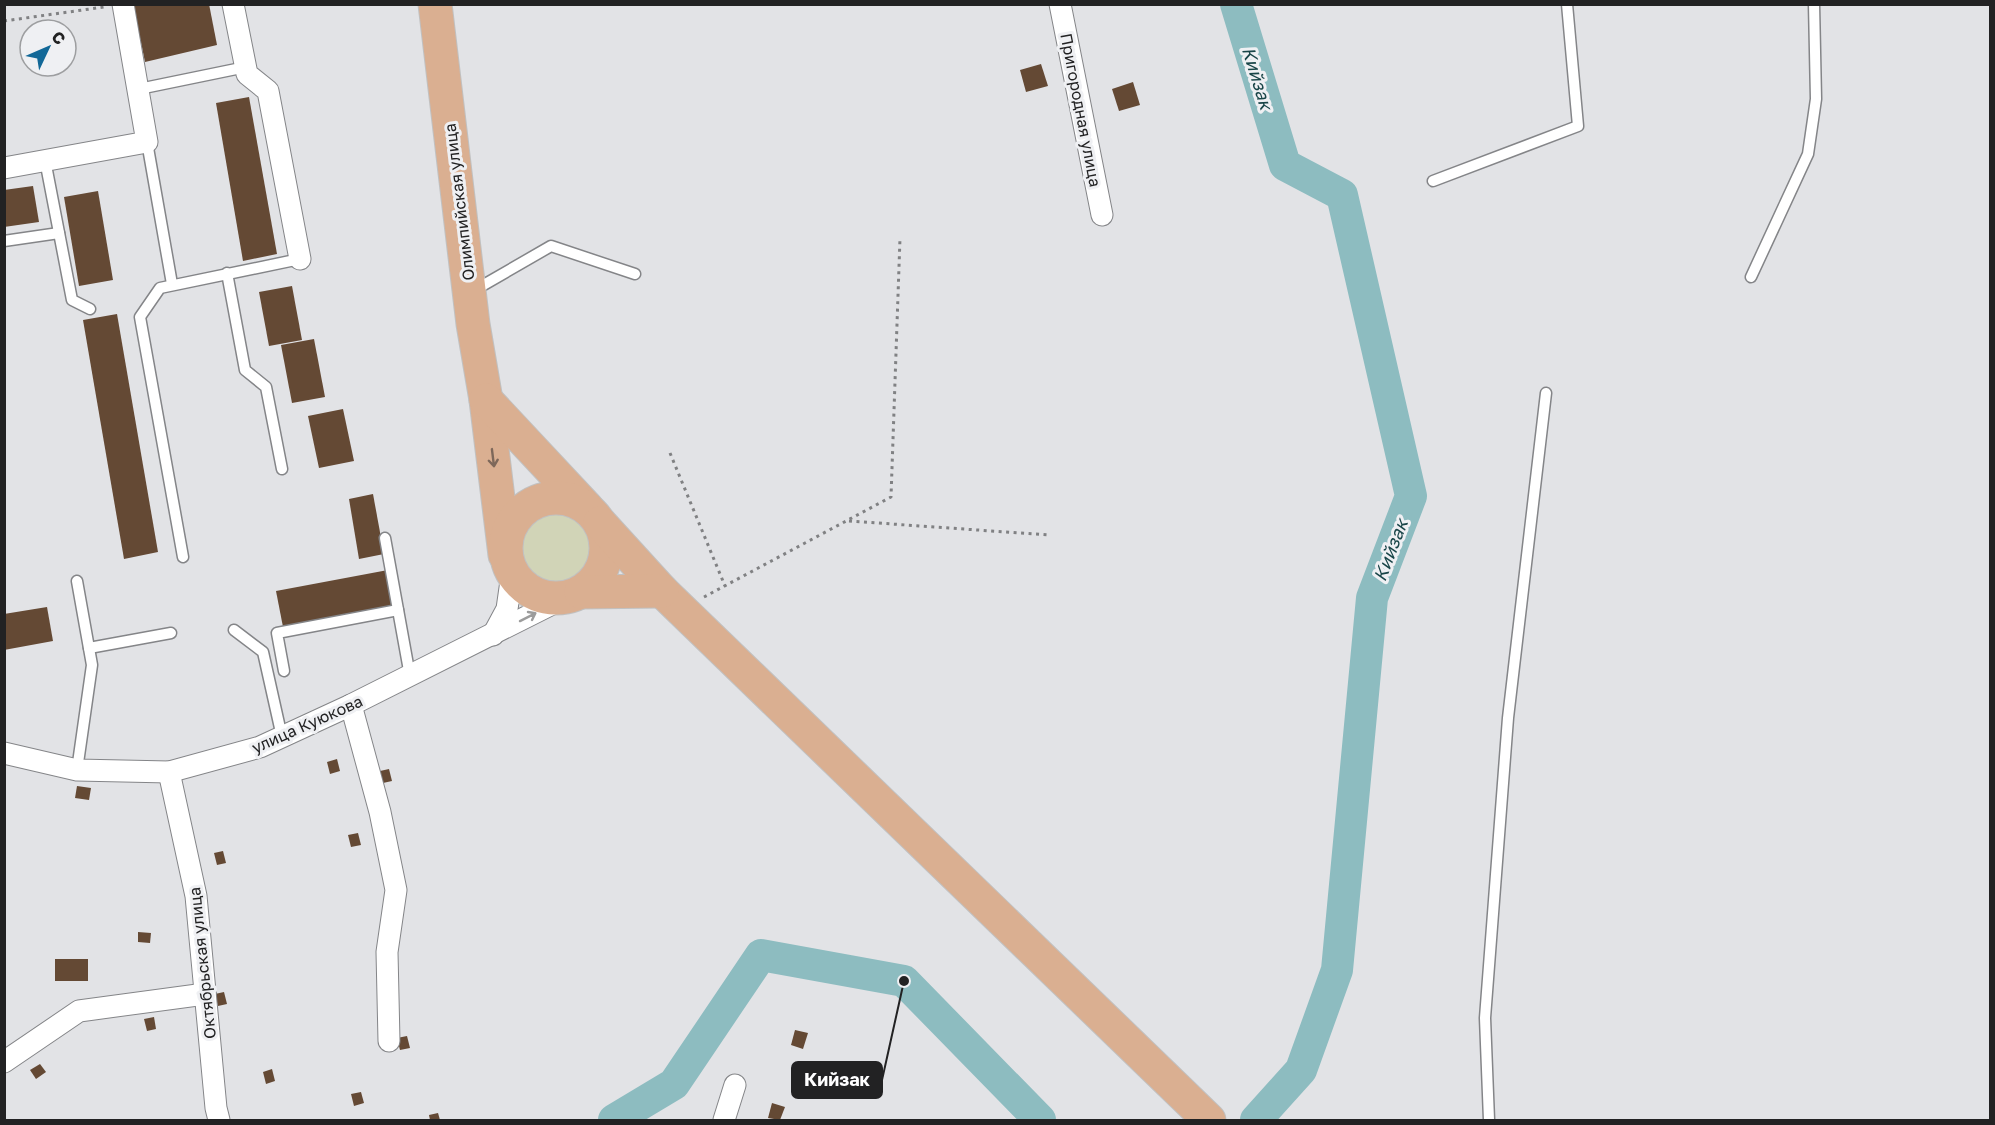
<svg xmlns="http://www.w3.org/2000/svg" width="1995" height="1125" viewBox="0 0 1995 1125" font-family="'Golos Text',sans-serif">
  <rect width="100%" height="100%" fill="#e2e3e6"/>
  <circle fill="#d1d4b7" cx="554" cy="547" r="38"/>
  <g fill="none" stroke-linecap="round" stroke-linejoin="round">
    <g stroke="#8dbcc0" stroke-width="32">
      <path d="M 1236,4 L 1285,165 L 1342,195 L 1411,496 L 1372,598 L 1337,970 L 1301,1070 L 1256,1120"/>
      <path d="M 614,1120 L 674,1084 L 761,955 L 904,981 L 1040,1120"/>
    </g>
  </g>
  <g fill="#644934">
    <path d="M 133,4 L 209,4 L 217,45 L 145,62 Z"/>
    <path d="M 1041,64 L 1048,86 L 1026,92 L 1020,70 Z"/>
    <path d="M 1133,82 L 1140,105 L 1119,111 L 1112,89 Z"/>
    <path d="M 249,97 L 277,254 L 243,261 L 216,103 Z"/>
    <path d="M 33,186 L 39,222 L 4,227 L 4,190 Z"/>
    <path d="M 98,191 L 113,280 L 79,286 L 64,197 Z"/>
    <path d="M 292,286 L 302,340 L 269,346 L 259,292 Z"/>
    <path d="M 117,314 L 158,552 L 124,559 L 83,320 Z"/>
    <path d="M 314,339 L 325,397 L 292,403 L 281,345 Z"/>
    <path d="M 343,409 L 354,461 L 319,468 L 308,416 Z"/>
    <path d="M 373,494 L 384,554 L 359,559 L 349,499 Z"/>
    <path d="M 388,570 L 394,606 L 283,627 L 276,591 Z"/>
    <path d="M 47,607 L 53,641 L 4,650 L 4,614 Z"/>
    <path d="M 337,759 L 340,771 L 330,774 L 327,762 Z"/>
    <path d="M 389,769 L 392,781 L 383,783 L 380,771 Z"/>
    <path d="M 77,786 L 91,788 L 89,800 L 75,798 Z"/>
    <path d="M 358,833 L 361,845 L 351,847 L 348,835 Z"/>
    <path d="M 223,851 L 226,863 L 217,865 L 214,853 Z"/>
    <path d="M 138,932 L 151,933 L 150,943 L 138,942 Z"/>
    <rect x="55" y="959" width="33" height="22"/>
    <path d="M 224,992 L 227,1004 L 218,1006 L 215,994 Z"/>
    <path d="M 154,1017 L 156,1029 L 147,1031 L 144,1019 Z"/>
    <path d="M 795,1030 L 808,1033 L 803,1049 L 791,1045 Z"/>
    <path d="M 407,1036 L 410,1048 L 400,1050 L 397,1038 Z"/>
    <path d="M 40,1064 L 46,1072 L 36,1079 L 30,1070 Z"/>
    <path d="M 272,1069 L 275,1081 L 266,1084 L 263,1072 Z"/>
    <path d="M 361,1092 L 364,1103 L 354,1106 L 351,1094 Z"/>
    <path d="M 772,1103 L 785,1107 L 780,1120 L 768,1118 Z"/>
    <path d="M 438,1113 L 440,1120 L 430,1120 L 429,1115 Z"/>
  </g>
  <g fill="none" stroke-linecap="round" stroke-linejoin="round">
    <g stroke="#848588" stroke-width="13">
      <g id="lane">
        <path d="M 139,89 L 246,67"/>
        <path d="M 147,142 L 172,284"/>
        <path d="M 45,160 L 72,300 L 90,309"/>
        <path d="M 1433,181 L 1578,126 L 1567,4"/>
        <path d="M 4,241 L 59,233"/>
        <path d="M 227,273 L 245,370 L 266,387 L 282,469"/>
        <path d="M 1751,277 L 1808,154 L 1816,99 L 1814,4"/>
        <path d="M 473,291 L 551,246 L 635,274"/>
        <path d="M 385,538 L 410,676"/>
        <path d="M 183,557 L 140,317 L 160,288 L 300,259"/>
        <path d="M 234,630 L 263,652 L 282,737"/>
        <path d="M 89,648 L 171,633"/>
        <path d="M 284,671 L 277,633 L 398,610"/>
        <path d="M 77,770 L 92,665 L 77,581"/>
        <path d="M 1489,1120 L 1485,1018 L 1508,718 L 1546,393"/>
      </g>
    </g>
    <g stroke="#848588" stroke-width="23">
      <g id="street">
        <path d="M 233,4 L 247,74 L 268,91 L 300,259"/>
        <path d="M 1060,4 L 1102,215"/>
        <path d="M 4,168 L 147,142 L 123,4"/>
        <path d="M 493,635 L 507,609 L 512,574"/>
        <path d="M 351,705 L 380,812 L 396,890 L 387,952 L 389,1041"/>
        <path d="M 4,753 L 77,770 L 169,772 L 260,747 L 351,705 L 562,599"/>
        <path d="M 169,772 L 196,896 L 216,1108 L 219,1120"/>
        <path d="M 4,1062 L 79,1011 L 205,994"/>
        <path d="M 724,1120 L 735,1085"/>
      </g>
    </g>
    <g stroke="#c1c1c1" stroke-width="35">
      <g id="primary">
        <path d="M 435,4 L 473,324 L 486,400 L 505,555"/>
        <path d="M 486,400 L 587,508"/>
        <circle cx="556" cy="548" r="50"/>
        <path d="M 600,523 L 662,591 L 1209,1120"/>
        <path d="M 581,592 L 662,591"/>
      </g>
    </g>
    <g stroke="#808183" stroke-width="3" stroke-dasharray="3 4.5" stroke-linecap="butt">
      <path d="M 4,21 L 104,7"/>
      <path d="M 670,453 L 725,586"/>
      <path d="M 849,521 L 1049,535"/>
      <path d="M 704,597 L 891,497 L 900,238"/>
    </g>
    <use href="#lane" stroke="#fff" stroke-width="10"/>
    <use href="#street" stroke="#fff" stroke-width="21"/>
    <use href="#primary" stroke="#daaf91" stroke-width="33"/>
  </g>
  <defs><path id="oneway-shaft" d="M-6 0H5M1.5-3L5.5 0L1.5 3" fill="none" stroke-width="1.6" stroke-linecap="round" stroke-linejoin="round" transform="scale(1.5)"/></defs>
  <use stroke="#7e685a" href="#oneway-shaft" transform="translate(493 458) rotate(83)"/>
  <use stroke="#9c9c9c" href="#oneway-shaft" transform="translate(528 617) rotate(-27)"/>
  <g text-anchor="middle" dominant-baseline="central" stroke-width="6" stroke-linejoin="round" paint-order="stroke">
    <g font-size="16" fill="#222223" stroke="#eff0f3">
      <text transform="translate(1081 110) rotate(79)">Пригородная улица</text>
      <text transform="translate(459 202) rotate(-97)">Олимпийская улица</text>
      <text transform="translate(307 724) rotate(-24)">улица Куюкова</text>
      <text transform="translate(202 963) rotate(-96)">Октябрьская улица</text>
    </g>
    <g font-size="18" font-style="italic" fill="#194548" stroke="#eff0f3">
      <text transform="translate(1258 78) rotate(73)">Кийзак</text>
      <text transform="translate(1390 550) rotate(-69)">Кийзак</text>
    </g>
  </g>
  <path fill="none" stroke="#222223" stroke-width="2" d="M904 981L882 1080"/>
  <circle fill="#222223" stroke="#eff0f3" stroke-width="2" cx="904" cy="981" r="6"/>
  <rect fill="#222223" stroke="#222223" stroke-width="2" x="792" y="1062" width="90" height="36" rx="6"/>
  <g font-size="18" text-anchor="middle" font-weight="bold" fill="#fff">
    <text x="837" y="1086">Кийзак</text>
  </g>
  <rect width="1995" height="1125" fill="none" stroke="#222223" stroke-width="12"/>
  <g transform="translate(48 48) rotate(46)"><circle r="28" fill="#eff0f3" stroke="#9d9ea0" stroke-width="1.5"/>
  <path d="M0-4.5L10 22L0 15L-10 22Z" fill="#126898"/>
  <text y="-9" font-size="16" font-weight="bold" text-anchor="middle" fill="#222223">С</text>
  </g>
</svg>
